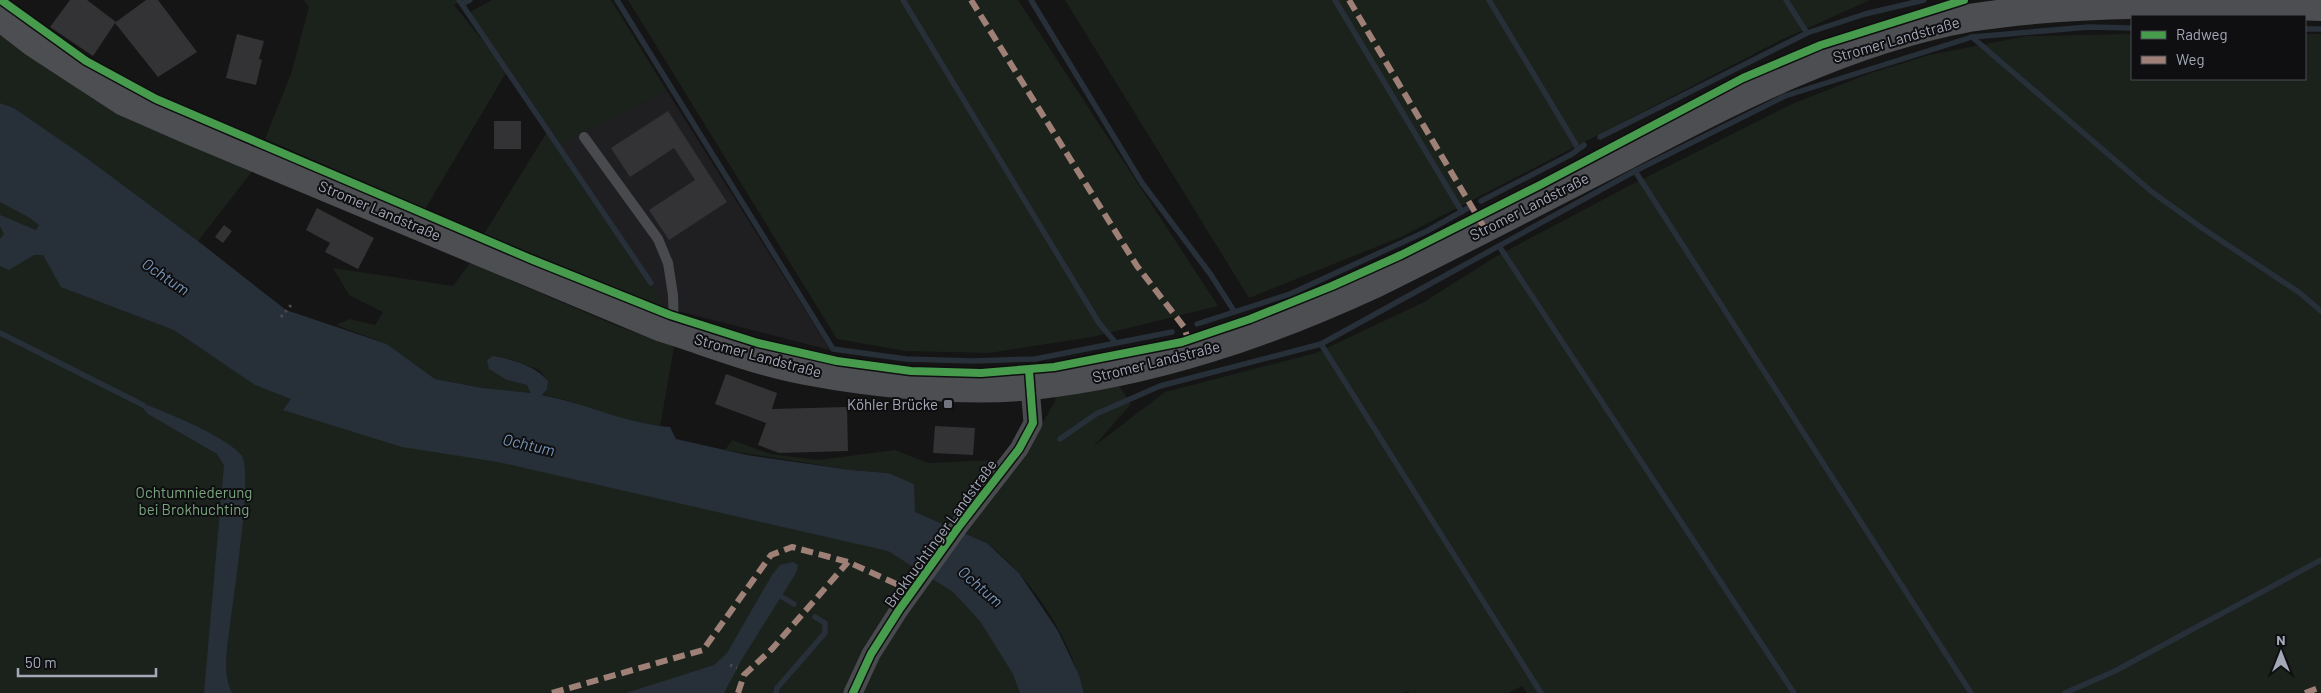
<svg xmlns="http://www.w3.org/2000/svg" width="2321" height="693" viewBox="0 0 2321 693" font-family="Barlow,sans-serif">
  <rect width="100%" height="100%" fill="#151515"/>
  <path fill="#1f1f21" d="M 667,91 L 830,350 L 666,308 L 558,144 Z"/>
  <g fill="#1b221c">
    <path d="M 304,0 L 462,0 L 454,5 L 507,71 L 425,209 L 265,139 L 291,74 L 309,7 Z"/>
    <path d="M 492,0 L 611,0 L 667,91 L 558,145 L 666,308 L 484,234 L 547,132 L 470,12 Z"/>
    <path d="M 628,0 L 1018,0 L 1218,306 L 1092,337 L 989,353 L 906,351 L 837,339 Z"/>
    <path d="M 1065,0 L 1870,0 L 1781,40 L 1401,237 L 1249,298 Z"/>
    <path d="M 0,34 L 24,54 L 159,129 L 254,169 L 198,241 L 88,159 L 14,108 L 0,103 Z"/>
    <path d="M 2132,34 L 2132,79 L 2305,79 L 2305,34 L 2321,34 L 2321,693 L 1527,693 L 1522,686 L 1508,693 L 1409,693 L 1408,691 L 1403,693 L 1084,693 C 1070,638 1033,579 988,544 C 982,539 971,537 964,533 L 1023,458 L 1055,401 L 1056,393 L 1117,383 L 1131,404 L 1093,447 L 1165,392 L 1316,353 L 1424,302 L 1495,257 L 1625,188 L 1792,104 L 1868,74 L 1929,55 L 2027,36 Z"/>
    <path d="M 0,121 L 370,376 L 919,520 L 1067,693 L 0,693 Z"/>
    <path d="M 470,263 L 617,326 L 674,347 L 660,427 C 619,422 582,402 541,394 L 548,381 L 539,370 L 510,359 L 507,380 L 527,385 L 532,393 L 483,388 L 435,379 L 387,344 L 336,325 L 350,319 L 375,325 L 383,312 L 349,295 L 333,268 L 453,286 Z"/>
    <path d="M 732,440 L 770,454 L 818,460 L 895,450 L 928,463 L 997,460 L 948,526 L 915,512 L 888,473 L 851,470 L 725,450 Z"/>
  </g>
  <g fill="#272f38">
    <path d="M 0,103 L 14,108 L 88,159 L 198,241 L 286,310 L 387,344 L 435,379 L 483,388 L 531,393 L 527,385 L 507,380 L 489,369 L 487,360 L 493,356 C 514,360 534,365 548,381 L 547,389 L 542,395 C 586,403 625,424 670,427 L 676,439 L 747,455 L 851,470 L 888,473 L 914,484 L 915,512 L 987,543 L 1019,573 L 1058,631 L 1079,675 L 1084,693 L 1020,693 L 1013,674 L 980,621 L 953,592 L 888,551 L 498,462 L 402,447 L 283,410 L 291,399 L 255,385 L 174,330 L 61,287 L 43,255 L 34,255 L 9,270 L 0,266 L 0,239 L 4,234 L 0,226 L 0,215 L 36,230 L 39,225 L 30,218 L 0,202 Z"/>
    <path d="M 138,402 C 160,409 230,438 242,456 C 253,473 233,598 230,626 C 227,647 222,673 232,693 L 204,693 L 224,465 L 217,454 L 148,414 Z"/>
    <path d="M 793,562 L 798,565 L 796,573 L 742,659 L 724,693 L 626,693 L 714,665 L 727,653 L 772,575 L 780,565 Z"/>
  </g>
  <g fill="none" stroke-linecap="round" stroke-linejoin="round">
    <g stroke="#272f38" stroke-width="5.5">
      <path d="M 459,0 L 651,283"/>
      <path d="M 617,0 L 833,349 L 906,359 L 972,361 L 1035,359 L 1172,332"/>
      <path d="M 903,0 L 1099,323 L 1115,342"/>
      <path d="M 1031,0 L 1142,183 L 1211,275 L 1234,311"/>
      <path d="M 1335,0 L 1462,212"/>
      <path d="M 1489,0 L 1578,148"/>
      <path d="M 1786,0 L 1807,33"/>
      <path d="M 462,4 L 470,0"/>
      <path d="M 2305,29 L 2321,29"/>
      <path d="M 1972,37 L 2152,192 L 2202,228 L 2300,293 L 2321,311"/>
      <path d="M 1600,137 L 1807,33 L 1865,14 L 1924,0"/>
      <path d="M 1635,171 L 1971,693"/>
      <path d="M 1481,201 L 1572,154 L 1584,145"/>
      <path d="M 1499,246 L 1794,693"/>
      <path d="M 1197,324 L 1290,294 L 1427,231 L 1468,208"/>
      <path d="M 0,333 L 143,405"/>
      <path d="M 1321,344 L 1541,693"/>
      <path d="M 1060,439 L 1096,414 L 1160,386 L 1321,344 L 1635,171 L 1785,96 L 1972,37 L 2089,27 L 2132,28"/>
      <path d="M 777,594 L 794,604"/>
      <path d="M 776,693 L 777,688 L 825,633 L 825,623 L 815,617"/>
      <path d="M 2065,693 L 2115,671 L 2321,560"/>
    </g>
  </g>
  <g fill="#333335">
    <path d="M 70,0 L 87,0 L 116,22 L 146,0 L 158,0 L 197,52 L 158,77 L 115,23 L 93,56 L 50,27 Z"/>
    <path d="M 237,34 L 264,41 L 259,59 L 262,60 L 256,85 L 226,78 Z"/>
    <path d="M 668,111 L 727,202 L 669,240 L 649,210 L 695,180 L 674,148 L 630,177 L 611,148 Z"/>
    <rect x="494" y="121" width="27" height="28"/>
    <path d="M 317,208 L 374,238 L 358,269 L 325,252 L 330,243 L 306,230 Z"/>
    <path d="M 224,225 L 232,231 L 223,243 L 215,237 Z"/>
    <path d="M 726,374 L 777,393 L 772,409 L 847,407 L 848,451 L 779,453 L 758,445 L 766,423 L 715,404 Z"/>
    <path d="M 935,426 L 975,428 L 973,455 L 933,453 Z"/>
  </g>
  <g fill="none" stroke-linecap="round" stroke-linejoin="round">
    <g stroke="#4a4b4f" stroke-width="3" stroke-dasharray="2.5 4" stroke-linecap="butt">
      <path d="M 281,317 L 291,305"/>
      <path d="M 730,665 L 737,668"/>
    </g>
    <path stroke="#484a4e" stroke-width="10" d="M 584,137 L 658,239 L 668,263 L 673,295 L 674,330"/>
    <path stroke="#484a4e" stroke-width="19" d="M 853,693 L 871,654 L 899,610 L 960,525 L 1019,449 L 1033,423 L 1030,386"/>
    <path stroke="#4d4e52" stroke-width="28" d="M 0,17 L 32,42 L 124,102 L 188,130 L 662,328 C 710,343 757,362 806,371 C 874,384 964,393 1032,386 C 1153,373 1267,334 1377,283 C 1460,242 1542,199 1624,157 C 1735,99 1845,41 1969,18 C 2085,0 2203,4 2321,7"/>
    <g stroke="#9e8076" stroke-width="6" stroke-dasharray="12 6" stroke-linecap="butt">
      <path d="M 971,0 L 1137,266 L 1184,327 L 1193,354"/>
      <path d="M 1349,0 L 1485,229"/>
      <path d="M 552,693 L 703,650 L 771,555 L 792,547 L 848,562 L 912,591"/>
      <path d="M 738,693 L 744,675 L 772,649 L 848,562"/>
      <path d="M 2305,693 L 2321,687"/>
    </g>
    <g stroke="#0f0f11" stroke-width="11">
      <g id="cycleway">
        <path d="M 1,0 L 86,61 L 156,99 L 533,260 L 670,315 L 758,343 L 837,361 L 911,371 L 981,373 L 1054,367 L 1182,342 L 1250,319 L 1332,286 L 1401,255 L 1540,185 L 1743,78 L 1821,45 L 1964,0"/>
        <path d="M 853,693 L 871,654 L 899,610 L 960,525 L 1019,449 L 1033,423 L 1029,370"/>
      </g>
    </g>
    <use href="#cycleway" stroke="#469c4c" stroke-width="8"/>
  </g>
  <rect fill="#72757f" stroke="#0f0f11" stroke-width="2" x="943" y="399" width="10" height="10" rx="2.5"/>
  <g text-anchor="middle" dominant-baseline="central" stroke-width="4" stroke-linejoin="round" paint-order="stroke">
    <g font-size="15" fill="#a4a9b8" stroke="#0f0f11">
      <text transform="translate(1896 39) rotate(-16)">Stromer Landstraße</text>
      <text transform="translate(1529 206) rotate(-27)">Stromer Landstraße</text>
      <text transform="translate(380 210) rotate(23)">Stromer Landstraße</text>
      <text transform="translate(758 355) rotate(15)">Stromer Landstraße</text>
      <text transform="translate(1156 361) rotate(-14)">Stromer Landstraße</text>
      <text transform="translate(940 533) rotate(-54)">Brokhuchtinger Landstraße</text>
    </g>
    <g font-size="15" fill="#a4a9b8" stroke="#0f0f11" text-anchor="end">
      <text x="938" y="404">Köhler Brücke</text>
    </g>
    <g font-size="15" fill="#79a57e" stroke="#0f0f11">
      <text x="194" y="492">Ochtumniederung<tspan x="194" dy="17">bei Brokhuchting</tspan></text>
    </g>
    <g font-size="16" font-style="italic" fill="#7795b6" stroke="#0f0f11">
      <text transform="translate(166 276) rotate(34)">Ochtum</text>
      <text transform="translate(529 444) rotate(13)">Ochtum</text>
      <text transform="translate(981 586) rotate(41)">Ochtum</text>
    </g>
  </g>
  <rect x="2131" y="15" width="175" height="65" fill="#0f0f11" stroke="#4b4d54"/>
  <rect x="2141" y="31" width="25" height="8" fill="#469c4c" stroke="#4b4d54"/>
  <text x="2176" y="40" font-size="15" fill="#a4a9b8">Radweg</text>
  <rect x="2141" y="56" width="25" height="8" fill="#9e8076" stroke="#4b4d54"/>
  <text x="2176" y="65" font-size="15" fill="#a4a9b8">Weg</text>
  <g transform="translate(2281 653)" stroke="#0f0f11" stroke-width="4" paint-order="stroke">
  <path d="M0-4L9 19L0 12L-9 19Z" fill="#a4a9b8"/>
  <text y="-8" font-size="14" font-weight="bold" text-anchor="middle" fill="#a4a9b8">N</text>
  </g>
  <path d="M18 668v8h138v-8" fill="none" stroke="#a4a9b8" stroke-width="2.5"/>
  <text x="25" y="668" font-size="15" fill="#a4a9b8" stroke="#0f0f11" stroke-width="4" paint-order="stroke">50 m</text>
</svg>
